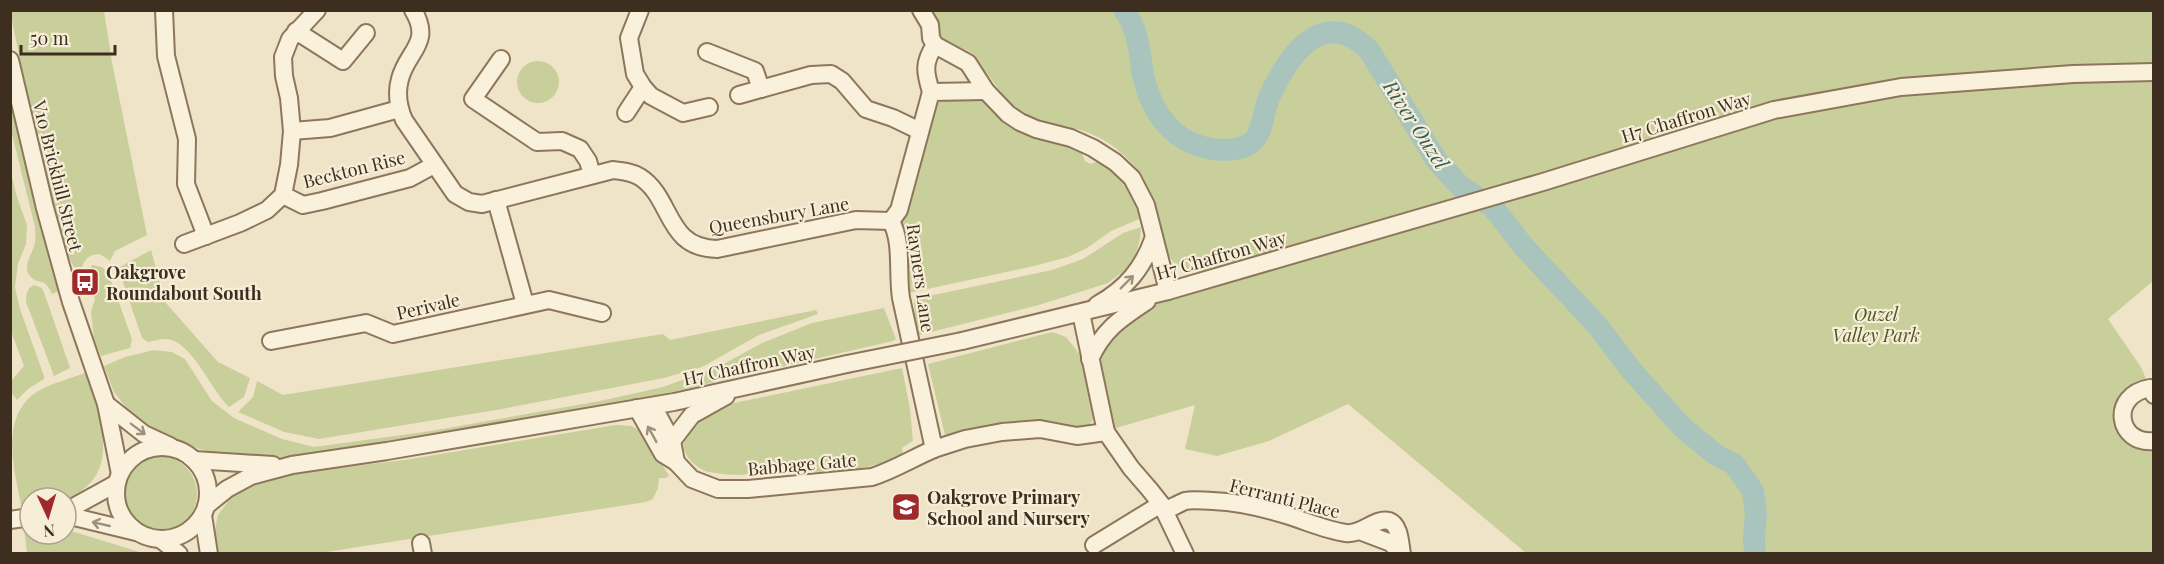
<svg xmlns="http://www.w3.org/2000/svg" width="2164" height="564" viewBox="0 0 2164 564" font-family="'Playfair Display',serif">
  <rect width="100%" height="100%" fill="#f0e4c8"/>
  <g fill="#c9cf9b">
    <path d="M 10,11 L 104,11 L 112,62 L 147,235 L 115,251 L 110,261 L 100,254 C 89,255 86,257 82,267 L 74,267 L 64,248 L 28,98 Z"/>
    <path d="M 926,11 L 2153,11 L 2153,281 L 2108,319 L 2141,367 L 2150,388 L 2140,389 L 2124,423 L 2153,441 L 2153,553 L 1526,553 L 1348,404 L 1269,441 L 1217,456 L 1185,449 L 1195,405 L 1109,430 L 1090,359 L 1116,321 L 1206,272 C 1157,274 1166,234 1153,201 C 1146,181 1136,166 1120,152 C 1111,143 1092,133 1080,130 C 1063,125 1043,125 1027,116 C 1007,105 997,86 984,69 C 981,64 977,58 973,54 C 962,45 945,47 939,33 L 936,35 Z"/>
    <circle cx="538" cy="82" r="21"/>
    <path d="M 942,98 L 986,99 L 1006,123 L 1017,130 L 1064,141 L 1080,148 L 1085,161 L 1091,164 L 1101,160 L 1125,180 L 1144,217 L 1111,231 L 1087,248 L 1068,257 L 1034,266 L 904,294 L 901,258 L 902,222 L 933,102 Z"/>
    <path d="M 10,100 L 59,291 L 52,294 C 44,276 40,286 31,277 C 20,267 34,253 35,242 C 36,237 35,232 35,227 L 11,130 Z"/>
    <path d="M 10,170 L 17,197 L 27,225 L 26,244 L 18,264 L 15,287 L 20,309 L 44,376 L 44,379 L 28,389 L 17,400 L 11,393 L 11,381 L 24,366 L 11,331 Z"/>
    <path d="M 1141,227 L 1140,239 L 1133,264 L 1108,283 L 1039,305 L 915,336 L 914,299 L 1052,270 L 1083,259 L 1123,233 Z"/>
    <path d="M 151,250 L 165,302 L 218,362 L 250,378 L 244,397 L 229,407 C 211,390 191,340 166,339 C 160,339 153,341 148,342 L 142,338 L 118,268 Z"/>
    <path d="M 92,265 L 102,267 L 108,272 L 132,339 L 130,348 L 101,356 L 94,339 L 91,312 L 95,299 L 87,273 Z"/>
    <path d="M 34,285 L 42,288 L 46,298 L 70,368 L 54,376 L 26,302 C 26,294 27,288 34,285 Z"/>
    <path d="M 884,308 L 896,339 L 893,341 L 625,403 L 297,458 L 240,461 L 196,448 L 160,433 L 132,415 L 114,392 L 104,366 L 125,357 L 154,350 L 172,352 L 185,359 L 212,401 L 234,418 L 282,439 L 314,447 L 431,431 L 600,401 L 663,387 L 718,367 L 762,343 L 812,323 Z"/>
    <path d="M 816,310 L 818,314 L 759,335 L 702,367 L 664,378 L 502,409 L 319,439 L 284,432 L 238,412 L 253,397 L 257,381 L 283,395 L 663,334 L 670,340 Z"/>
    <path d="M 1052,332 L 1066,337 L 1082,357 L 1094,417 L 1088,429 L 1068,430 L 1067,424 L 1045,420 L 1016,421 L 945,435 L 928,364 Z"/>
    <path d="M 902,368 L 910,409 L 913,441 L 902,448 L 903,455 C 861,474 827,471 782,473 C 758,474 733,477 709,472 C 702,471 695,465 690,460 C 667,431 708,413 729,404 Z"/>
    <path d="M 85,373 C 101,418 124,476 66,499 L 30,498 L 30,508 L 22,510 C 16,475 0,426 29,398 C 41,386 69,379 85,373 Z"/>
    <path d="M 616,425 L 632,426 L 643,433 L 669,476 L 666,478 L 659,478 L 658,488 L 653,499 L 646,502 L 320,553 L 219,553 L 213,539 L 218,515 L 232,496 L 255,482 L 278,475 L 404,460 Z"/>
    <circle cx="159" cy="494" r="38"/>
    <path d="M 30,528 L 30,534 L 66,534 L 66,530 L 68,530 L 143,553 L 27,553 L 24,528 Z"/>
  </g>
  <g fill="none" stroke-linecap="round" stroke-linejoin="round">
    <path stroke="#a9c4bc" stroke-width="22" d="M 1124,10 C 1139,30 1139,51 1143,75 C 1151,112 1173,143 1212,149 C 1223,151 1243,150 1252,142 C 1263,133 1263,113 1268,100 C 1286,59 1321,3 1369,50 L 1437,161 L 1461,187 L 1493,207 L 1523,246 L 1597,325 L 1632,371 L 1682,427 L 1716,455 L 1734,464 L 1753,491 L 1756,513 L 1754,537 L 1755,554"/>
    <g stroke="#8d765c" stroke-width="20">
      <g id="minor">
        <path d="M 164,10 L 166,56 L 187,139 L 186,184 L 206,236"/>
        <path d="M 413,10 C 433,43 407,51 400,79 C 396,93 398,106 404,120 L 455,194 L 469,202 L 482,204 L 613,170 C 622,171 632,172 640,177 C 673,198 665,248 717,249 L 856,220 L 891,221"/>
        <path d="M 640,10 L 629,38 L 635,74 L 643,87 L 651,96 L 683,113 L 709,107"/>
        <path d="M 921,10 L 930,25 L 931,38 L 935,45 L 968,63 L 986,91 L 1008,114 L 1020,122 L 1036,129 L 1071,138 L 1093,148 L 1115,162 L 1132,178 L 1146,205 L 1168,291"/>
        <path d="M 296,31 L 343,61 L 366,33"/>
        <path d="M 707,52 L 755,71 L 761,89"/>
        <path d="M 501,59 L 473,99 L 537,142 L 562,141 L 580,149 L 588,161 L 592,175"/>
        <path d="M 10,60 L 45,208 L 71,302 L 106,404 L 120,474"/>
        <path d="M 986,91 L 931,92 L 899,210 L 891,221 C 903,243 897,273 901,298 L 934,449 L 965,439 L 1002,432 L 1040,429 L 1077,436 L 1106,432"/>
        <path d="M 931,92 C 925,72 923,63 935,45"/>
        <path d="M 739,95 L 811,75 L 831,74 L 842,81 L 866,109 L 893,118 L 920,131"/>
        <path d="M 626,113 L 643,87"/>
        <path d="M 292,131 L 330,128 L 399,109"/>
        <path d="M 283,195 L 303,205 L 322,201 L 410,178 L 434,165"/>
        <path d="M 496,200 L 525,304"/>
        <path d="M 184,244 L 240,223 L 267,210 L 283,195 L 289,165 L 292,131 L 289,98 L 284,76 L 283,57 L 290,39 L 317,10"/>
        <path d="M 1097,305 C 1127,288 1143,268 1154,237"/>
        <path d="M 1081,313 L 1106,432 L 1131,468 L 1150,490 L 1161,504 L 1185,554"/>
        <path d="M 271,341 L 366,323 L 393,334 L 549,300 L 602,313"/>
        <path d="M 962,341 L 1168,291 L 1543,182 L 1774,110 L 1901,87 L 2073,74 L 2154,72"/>
        <path d="M 1090,359 C 1104,329 1120,319 1147,301"/>
        <path d="M 2154,395 L 2150,388 C 2109,395 2117,445 2154,441"/>
        <path d="M 106,404 L 144,434 L 170,446"/>
        <path d="M 637,408 L 663,454 L 676,462 L 672,441 L 653,406"/>
        <path d="M 672,441 L 692,415 L 726,396"/>
        <circle cx="162" cy="493" r="46"/>
        <path d="M 194,460 L 273,465"/>
        <path d="M 676,462 L 692,479 L 718,489 L 748,489 L 872,477 C 894,470 913,458 934,449"/>
        <path d="M 206,506 L 227,489 L 251,476 L 292,465 L 387,451 L 674,402 L 847,364"/>
        <path d="M 66,511 L 117,483"/>
        <path d="M 1164,511 C 1171,508 1178,504 1185,501 C 1193,499 1204,501 1213,501 C 1239,502 1264,508 1289,516 C 1308,522 1326,530 1346,533 C 1362,535 1376,517 1389,521 C 1400,525 1400,543 1402,554"/>
        <path d="M 66,515 L 136,532"/>
        <path d="M 203,515 L 209,554"/>
        <path d="M 10,520 L 30,517"/>
        <path d="M 1362,532 L 1391,543 L 1401,554"/>
        <path d="M 160,539 L 179,554"/>
        <path d="M 421,543 L 423,554"/>
        <path d="M 1094,545 L 1161,504"/>
      </g>
    </g>
    <use href="#minor" stroke="#faf1dc" stroke-width="16"/>
    <g stroke="#8d765c" stroke-width="20" stroke-linecap="butt">
      <path id="minor-bridge" d="M 847,364 L 962,341"/>
    </g>
    <use href="#minor-bridge" stroke="#faf1dc" stroke-width="16"/>
  </g>
  <defs><path id="oneway-shaft" d="M-6 0H5M1.5-3L5.5 0L1.5 3" fill="none" stroke-width="1.6" stroke-linecap="round" stroke-linejoin="round" transform="scale(1.5)"/></defs>
  <g stroke="#9c907e">
    <use href="#oneway-shaft" transform="translate(1127 282) rotate(-45)"/>
    <use href="#oneway-shaft" transform="translate(138 429) rotate(37)"/>
    <use href="#oneway-shaft" transform="translate(652 434) rotate(-119)"/>
    <use href="#oneway-shaft" transform="translate(101 524) rotate(-167)"/>
  </g>
  <defs>
    <g id="bus-square" transform="scale(1.5)"><rect x="-9" y="-9" width="18" height="18" rx="4" fill="#9e2a2b" stroke="#f7eed8"/><path d="M-5-6H5V4H4V6H2V4H-2V6H-4V4H-5ZM-3.5-4V0h7V-4ZM-3.5 1.2v1.5H-2V1.2ZM2 1.2v1.5H3.5V1.2Z" fill="#fff"/></g>
    <g id="school-square" transform="scale(1.5)"><rect x="-9" y="-9" width="18" height="18" rx="4" fill="#9e2a2b" stroke="#f7eed8"/><path d="M0-5L7-2L0 1L-7-2ZM-4 1L0 2.5L4 1V4Q0 6-4 4Z" fill="#fff"/></g>
  </defs>
  <g fill-rule="evenodd">
    <use href="#bus-square" x="85" y="282"/>
    <use href="#school-square" x="906" y="507"/>
  </g>
  <g text-anchor="middle" dominant-baseline="central" stroke-width="4.5" stroke-linejoin="round" paint-order="stroke">
    <g font-size="18" fill="#3d2e20" stroke="#f7eed8">
      <text transform="translate(1686 117) rotate(-17)">H7 Chaffron Way</text>
      <text transform="translate(354 169) rotate(-14)">Beckton Rise</text>
      <text transform="translate(58 176) rotate(76)">V10 Brickhill Street</text>
      <text transform="translate(779 215) rotate(-10)">Queensbury Lane</text>
      <text transform="translate(1221 255) rotate(-16)">H7 Chaffron Way</text>
      <text transform="translate(921 278) rotate(82)">Rayners Lane</text>
      <text transform="translate(428 306) rotate(-13)">Perivale</text>
      <text transform="translate(749 365) rotate(-12)">H7 Chaffron Way</text>
      <text transform="translate(802 464) rotate(-5)">Babbage Gate</text>
      <text transform="translate(1285 498) rotate(14)">Ferranti Place</text>
    </g>
    <g font-size="18" font-weight="bold" fill="#3d2e20" stroke="#f7eed8" text-anchor="start">
      <text x="106" y="272">Oakgrove<tspan x="106" dy="21">Roundabout South</tspan></text>
      <text x="927" y="497">Oakgrove Primary<tspan x="927" dy="21">School and Nursery</tspan></text>
    </g>
    <g font-size="18" font-style="italic" fill="#4d5a26" stroke="#f7eed8">
      <text x="1876" y="314">Ouzel<tspan x="1876" dy="21">Valley Park</tspan></text>
    </g>
    <g font-size="20" font-style="italic" fill="#2f5d5a" stroke="#f7eed8">
      <text transform="translate(1417 124) rotate(57)">River Ouzel</text>
    </g>
  </g>
  <rect width="2164" height="564" fill="none" stroke="#3d2e20" stroke-width="24"/>
  <g transform="translate(48 516) rotate(176)"><circle r="28" fill="#f7eed8" stroke="#ada18e" stroke-width="1.5"/>
  <path d="M0-4.5L10 22L0 15L-10 22Z" fill="#9e2a2b"/>
  <text y="-9" font-size="16" font-weight="bold" text-anchor="middle" fill="#3d2e20">N</text>
  </g>
  <path d="M21 45v9h94v-9" fill="none" stroke="#3d2e20" stroke-width="3"/>
  <text x="30" y="45" font-size="18" fill="#3d2e20" stroke="#f7eed8" stroke-width="4.5" paint-order="stroke">50 m</text>
</svg>
